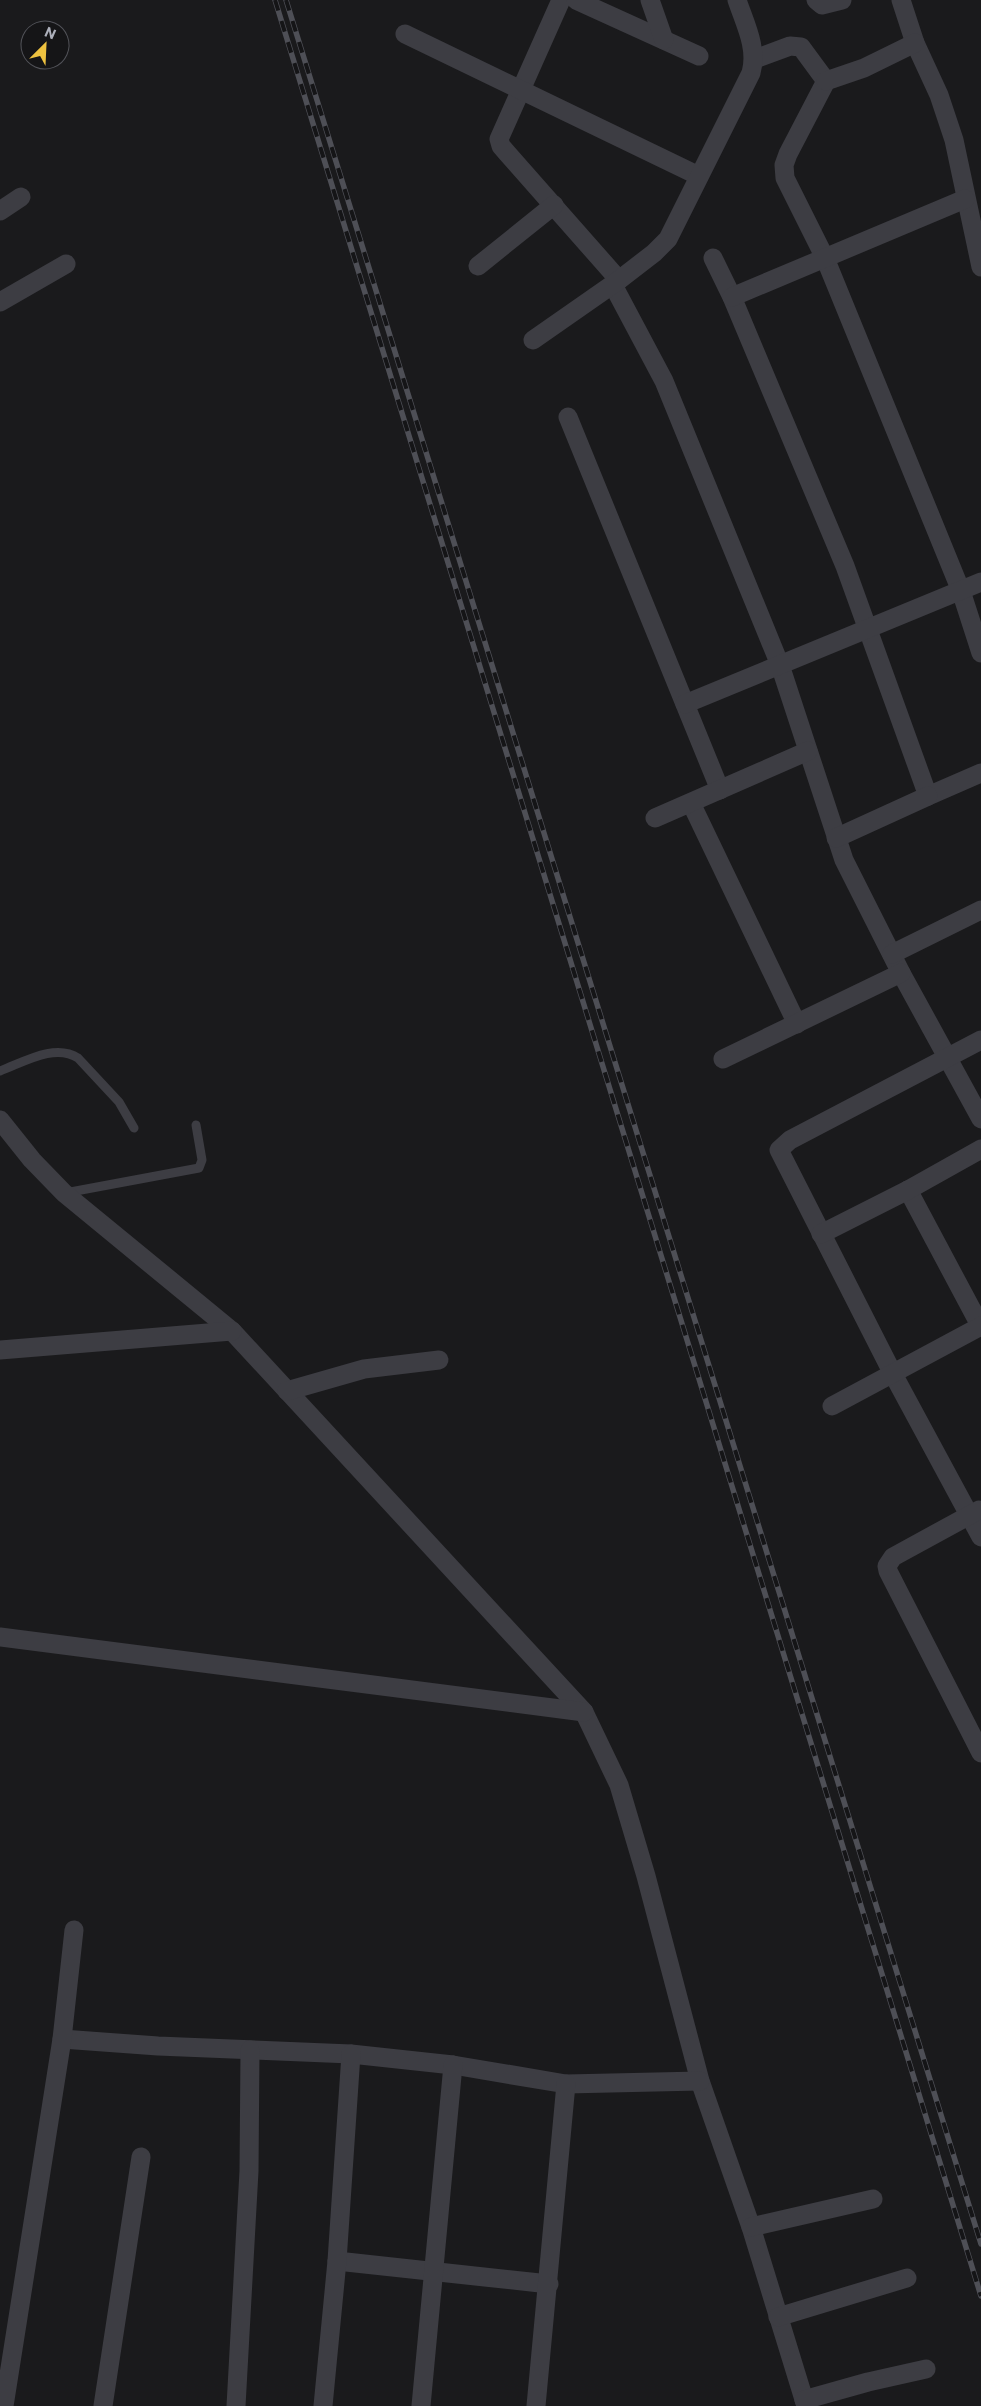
<svg xmlns="http://www.w3.org/2000/svg" width="981" height="2406" viewBox="0 0 981 2406" font-family="Commissioner,sans-serif">
  <rect width="100%" height="100%" fill="#1a1a1c"/>
  <g fill="none" stroke-linecap="round" stroke-linejoin="round">
    <g stroke="#3d3d43" stroke-width="9">
      <path d="M 0,1071 C 24,1062 55,1043 78,1058 L 119,1102 L 134,1128"/>
      <path d="M 65,1193 L 199,1168 L 202,1160 L 196,1125"/>
    </g>
    <g stroke="#3d3d43" stroke-width="19">
      <path d="M 561,0 L 499,139 L 501,146 L 507,153 L 619,280"/>
      <path d="M 576,0 L 699,56"/>
      <path d="M 650,0 L 664,40"/>
      <path d="M 816,0 L 822,5 L 842,0"/>
      <path d="M 901,0 L 915,43 L 939,95 L 954,140 L 981,267"/>
      <path d="M 405,34 L 699,176"/>
      <path d="M 755,59 L 790,46 L 801,47 L 826,81 L 788,154 L 784,165 L 785,178 L 825,258 L 961,591 L 981,653"/>
      <path d="M 826,81 L 864,68 L 915,43"/>
      <path d="M 0,211 L 21,197"/>
      <path d="M 713,258 L 732,297 L 845,566 L 928,796 L 981,773"/>
      <path d="M 478,266 L 554,205"/>
      <path d="M 613,285 L 664,381 L 780,665 L 844,860 L 901,973 L 981,1119"/>
      <path d="M 732,297 L 965,199"/>
      <path d="M 0,302 L 66,264"/>
      <path d="M 533,340 L 619,280 L 654,253 L 668,239 L 751,73 C 758,48 745,24 737,0"/>
      <path d="M 568,417 L 720,790"/>
      <path d="M 685,704 L 981,582"/>
      <path d="M 691,803 L 797,1024"/>
      <path d="M 655,818 L 808,751"/>
      <path d="M 836,838 L 928,796"/>
      <path d="M 892,954 L 981,910"/>
      <path d="M 981,1040 L 790,1140 L 779,1150 L 893,1374 L 981,1537"/>
      <path d="M 723,1059 L 901,973"/>
      <path d="M 0,1120 L 32,1160 L 64,1193 L 232,1331 L 584,1712 L 619,1785 L 646,1876 L 700,2081 L 751,2227 L 806,2406"/>
      <path d="M 908,1190 L 981,1327"/>
      <path d="M 821,1234 L 908,1190 L 981,1149"/>
      <path d="M 0,1350 L 232,1331"/>
      <path d="M 287,1391 L 364,1369 L 439,1360"/>
      <path d="M 832,1406 L 981,1326"/>
      <path d="M 979,1510 L 893,1557 L 887,1566 L 888,1571 L 981,1753"/>
      <path d="M 0,1637 L 584,1712"/>
      <path d="M 62,2039 L 158,2046 L 351,2054 L 453,2065 L 566,2084 L 700,2081"/>
      <path d="M 751,2227 L 873,2199"/>
      <path d="M 337,2261 L 549,2284"/>
      <path d="M 778,2317 L 907,2278"/>
      <path d="M 804,2400 L 868,2382 L 926,2369"/>
      <path d="M 4,2406 L 62,2039 L 74,1930"/>
      <path d="M 103,2406 L 141,2157"/>
      <path d="M 236,2406 L 249,2171 L 250,2050"/>
      <path d="M 323,2406 L 337,2261 L 351,2054"/>
      <path d="M 421,2406 L 453,2065"/>
      <path d="M 536,2406 L 566,2084"/>
    </g>
    <g stroke="#4e4f56" stroke-width="5.5">
      <g id="rail">
        <path d="M 275,0 L 981,2296"/>
        <path d="M 286,0 L 981,2244"/>
      </g>
    </g>
    <use href="#rail" stroke="#151517" stroke-width="4" stroke-dasharray="11" stroke-linecap="butt"/>
  </g>
  <g transform="translate(45 45) rotate(24)"><circle r="24" fill="#151517" stroke="#525359"/>
  <path d="M0-4L9 19L0 12L-9 19Z" fill="#eec240"/>
  <text y="-8" font-size="14" font-weight="bold" text-anchor="middle" fill="#adb0bb">N</text>
  </g>
</svg>
